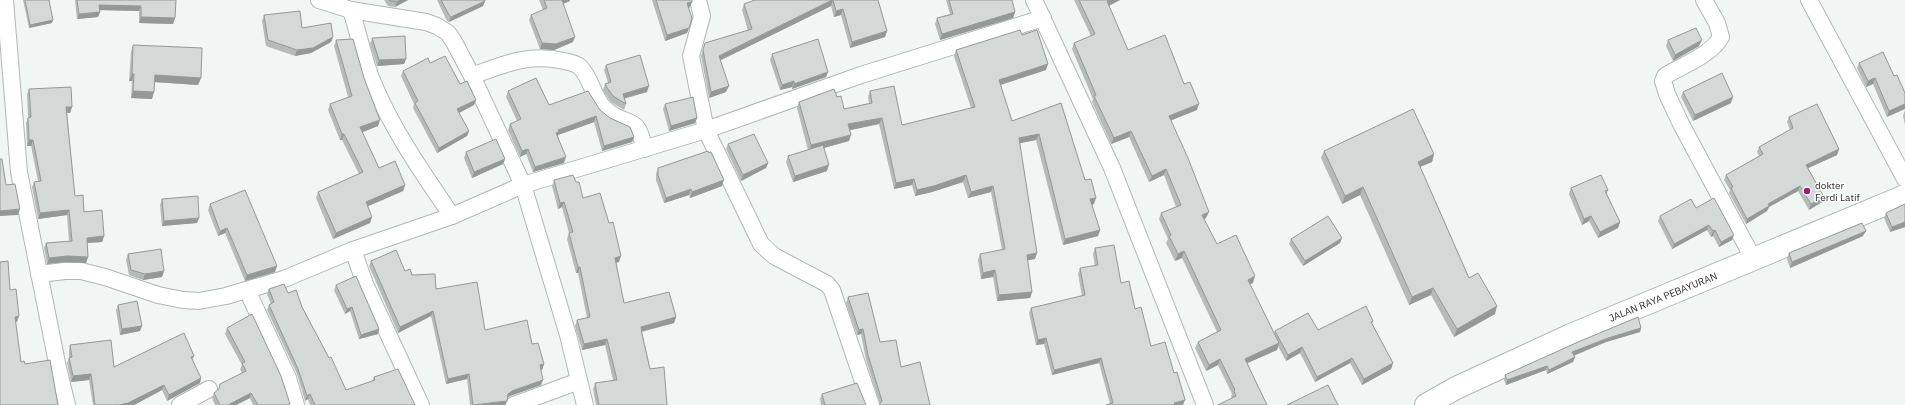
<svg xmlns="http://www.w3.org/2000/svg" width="1905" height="405" viewBox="0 0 1905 405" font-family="'IBM Plex Sans',sans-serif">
  <rect width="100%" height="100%" fill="#f0f6f3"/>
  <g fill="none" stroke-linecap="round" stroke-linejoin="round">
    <g stroke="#b2b7b5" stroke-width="18">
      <g id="minor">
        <path d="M 5,0 L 19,172 L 58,368 L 67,405"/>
        <path d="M 319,0 L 351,10 L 426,22 L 437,26 L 448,33 L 454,42 L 472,76 L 523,185 L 568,335 L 585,405"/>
        <path d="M 698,0 L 702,16 L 691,56 L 706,130 L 761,244 L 774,256 L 827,284 L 832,290 L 871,405"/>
        <path d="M 1034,0 L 1112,168 L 1205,405"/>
        <path d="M 1704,0 L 1717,23 L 1721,37 C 1711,55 1683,65 1665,76 L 1663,81 L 1667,94 L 1681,124 L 1754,260"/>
        <path d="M 1809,0 L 1905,179"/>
        <path d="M 351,10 C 358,32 363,56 371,78 C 391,128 422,172 452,216"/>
        <path d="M 472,76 C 504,64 529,53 564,61 C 569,62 576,63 580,67 C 592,79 593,98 605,109 C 627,129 638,112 644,149"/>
        <path d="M 353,250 L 365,284 L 421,405"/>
        <path d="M 39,274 L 65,271 L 81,271 L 105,277 L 158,295 L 183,300 L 199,301 L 226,296 L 284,279 L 353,250 L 452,216 L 523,185 L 706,130 L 861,75 L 1043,18"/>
        <path d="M 247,290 L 288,378 L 296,405"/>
        <path d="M 180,405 L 209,389"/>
        <path d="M 514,405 L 579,381"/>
      </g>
    </g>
    <g stroke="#b2b7b5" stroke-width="24">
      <path id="secondary" d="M 1426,405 L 1456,388 L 1571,335 L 1905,196"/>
    </g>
    <use href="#minor" stroke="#fff" stroke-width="16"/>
    <use href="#secondary" stroke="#fff" stroke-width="22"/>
  </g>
  <g fill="#b5bbb8">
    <path d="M 23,0 L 49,0 L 52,23 L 29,28 Z"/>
    <path d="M 75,0 L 176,0 L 175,18 L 173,24 L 139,23 L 139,11 L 99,10 L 100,12 L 98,17 L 77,19 Z"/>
    <path d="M 384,0 L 408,0 L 395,7 L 388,6 Z"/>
    <path d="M 437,0 L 485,0 L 485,1 L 483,6 L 449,22 L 447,21 Z"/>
    <path d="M 539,0 L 570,0 L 570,1 L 563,4 L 573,42 L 554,50 L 540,49 L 529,20 L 531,15 L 543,10 Z"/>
    <path d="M 652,0 L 692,0 L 690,7 L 689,8 L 689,28 L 687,33 L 665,41 Z"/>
    <path d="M 755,0 L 878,0 L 887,31 L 885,37 L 850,48 L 841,15 L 834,17 L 831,6 L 720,60 L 726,92 L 709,98 L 701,56 L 705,43 L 748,31 L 742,10 L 744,4 Z"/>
    <path d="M 946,0 L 1012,0 L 1015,12 L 1013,18 L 940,40 L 935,24 L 937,18 L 950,14 Z"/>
    <path d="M 1074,0 L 1120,0 L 1109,6 L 1128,50 L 1184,84 L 1197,110 L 1171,120 L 1206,218 L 1204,219 L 1217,244 L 1253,283 L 1250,284 L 1274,333 L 1275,331 L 1318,330 L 1373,321 L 1372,324 L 1393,363 L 1391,369 L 1362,385 L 1350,363 L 1315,382 L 1300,353 L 1286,361 L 1278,346 L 1277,350 L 1247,363 L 1267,405 L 1232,398 L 1231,397 L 1232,394 L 1218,365 L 1206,371 L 1195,348 L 1198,342 L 1217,332 L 1182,258 L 1175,261 L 1166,243 L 1168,239 L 1159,219 L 1161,213 L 1176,207 L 1164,175 L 1149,182 L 1129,137 L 1111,144 L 1092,102 L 1093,99 L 1072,49 L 1074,43 L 1091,36 Z"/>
    <path d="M 264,15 L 302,28 L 333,37 L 331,42 L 311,53 L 295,56 L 266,46 L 262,21 Z"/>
    <path d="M 1022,35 L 1046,70 L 1000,85 L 1012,121 L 1061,103 L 1085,180 L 1094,204 L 1092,205 L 1100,230 L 1098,236 L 1063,245 L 1036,140 L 1020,143 L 1035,259 L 1027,260 L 1032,292 L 1030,298 L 997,301 L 993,277 L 981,279 L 978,260 L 980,254 L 1002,250 L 991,192 L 968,198 L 963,182 L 932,192 L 915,196 L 912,185 L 894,189 L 879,124 L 850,130 L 849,141 L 824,148 L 827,171 L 793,182 L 786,162 L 788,156 L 808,150 L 797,108 L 799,102 L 837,97 L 844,109 L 869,103 L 868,97 L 870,91 L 902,125 L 971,108 L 954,56 L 956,50 Z"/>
    <path d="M 372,38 L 406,59 L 404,64 L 377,66 L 370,44 Z"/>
    <path d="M 336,40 L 378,126 L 362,132 L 379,168 L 405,185 L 403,191 L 368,206 L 370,223 L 333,239 L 316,198 L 318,192 L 359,174 L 342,140 L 340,140 L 328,110 L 330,104 L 348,97 L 334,46 Z"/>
    <path d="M 1668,40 L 1699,46 L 1673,61 L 1666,46 Z"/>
    <path d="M 133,45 L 201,78 L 198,85 L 155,82 L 152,99 L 131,98 L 132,81 L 129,81 L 131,52 Z"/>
    <path d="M 772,54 L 828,72 L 826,77 L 792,89 L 792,87 L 780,90 L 770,60 Z"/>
    <path d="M 430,63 L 460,84 L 474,105 L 459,113 L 469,131 L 467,136 L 437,153 L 413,108 L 414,104 L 401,76 L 403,71 Z"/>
    <path d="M 1859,63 L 1894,76 L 1905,93 L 1887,117 L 1873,84 L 1866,87 L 1857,68 Z"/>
    <path d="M 606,65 L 647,92 L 624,99 L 626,104 L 624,110 L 611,102 L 606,95 L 603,90 L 605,84 L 608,83 L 604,70 Z"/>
    <path d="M 29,89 L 72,107 L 70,113 L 67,113 L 75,196 L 84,212 L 104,236 L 102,242 L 87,243 L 88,257 L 86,263 L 65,262 L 47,264 L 44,248 L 46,243 L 69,241 L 67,215 L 38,219 L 32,187 L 34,182 L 38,181 L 31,146 L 27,146 L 26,123 L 28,118 L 27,94 Z"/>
    <path d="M 508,91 L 549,105 L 600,110 L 634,137 L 632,142 L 602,151 L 594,122 L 558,135 L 564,163 L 533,172 L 526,154 L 520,157 L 508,130 L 510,124 L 517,121 L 506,97 Z"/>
    <path d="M 1683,92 L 1731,103 L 1693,121 L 1681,97 Z"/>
    <path d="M 665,104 L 697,118 L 695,123 L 669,131 L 663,109 Z"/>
    <path d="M 1905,110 L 1905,125 L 1903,116 Z"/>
    <path d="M 1789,117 L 1839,149 L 1837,155 L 1808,168 L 1824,197 L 1822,202 L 1809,210 L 1798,191 L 1769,207 L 1767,211 L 1746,224 L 1729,193 L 1730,190 L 1724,180 L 1726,175 L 1759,156 L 1757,152 L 1759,147 L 1790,130 L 1787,122 Z"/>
    <path d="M 728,144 L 768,163 L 766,168 L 741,181 L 726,149 Z"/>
    <path d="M 1324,151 L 1434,154 L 1432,162 L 1420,167 L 1469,278 L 1495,314 L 1454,337 L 1431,295 L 1409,305 L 1360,195 L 1342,204 L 1321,158 Z"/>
    <path d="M 466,152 L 505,159 L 503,164 L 472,178 L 464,158 Z"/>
    <path d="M 709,153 L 722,186 L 690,198 L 689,195 L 664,203 L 656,180 L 656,174 L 658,168 Z"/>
    <path d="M 554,180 L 576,182 L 583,198 L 619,262 L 616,263 L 624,303 L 676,317 L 674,323 L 642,332 L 650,369 L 666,402 L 667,405 L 596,405 L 593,389 L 595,383 L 613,380 L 605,345 L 582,350 L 575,326 L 577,320 L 587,318 L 578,273 L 576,273 L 567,239 L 569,233 L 562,207 L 558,209 L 552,186 Z"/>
    <path d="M 1571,188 L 1608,190 L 1607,194 L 1620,222 L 1618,228 L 1598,238 L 1589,221 L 1582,225 L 1569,194 Z"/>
    <path d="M 162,199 L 199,218 L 197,223 L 162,226 L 160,205 Z"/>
    <path d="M 210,204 L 275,272 L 245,281 L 225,233 L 218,236 L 208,210 Z"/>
    <path d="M 1905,204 L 1905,227 L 1890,232 L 1884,218 L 1886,213 Z"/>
    <path d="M 1696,208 L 1732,240 L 1719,247 L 1713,236 L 1711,237 L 1707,230 L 1672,249 L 1658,221 L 1660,216 Z"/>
    <path d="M 1863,236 L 1790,268 L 1787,259 L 1789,253 Z"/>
    <path d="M 1291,239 L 1340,243 L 1303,266 L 1289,244 Z"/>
    <path d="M 1095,248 L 1121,283 L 1135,309 L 1151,346 L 1174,373 L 1185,400 L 1110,404 L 1099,363 L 1052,375 L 1044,344 L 1036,345 L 1029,313 L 1031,308 L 1082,296 L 1078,274 L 1080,268 L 1095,266 L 1093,254 Z"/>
    <path d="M 128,254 L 164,271 L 162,277 L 143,280 L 129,275 L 126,260 Z"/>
    <path d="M 371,261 L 405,271 L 436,289 L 485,330 L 532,344 L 544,364 L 542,370 L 541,370 L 541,385 L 510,396 L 507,399 L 505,405 L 470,405 L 467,379 L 446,384 L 431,316 L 398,333 L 369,266 Z"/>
    <path d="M 336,285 L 379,329 L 378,334 L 359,339 L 350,311 L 345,314 L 334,290 Z"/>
    <path d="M 269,289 L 288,293 L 302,307 L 346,390 L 372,381 L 374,377 L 415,405 L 310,405 L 308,399 L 305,401 L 297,374 L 267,310 L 269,305 L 271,304 L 267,294 Z"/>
    <path d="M 848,297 L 880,342 L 901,367 L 920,362 L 880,404 L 866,360 L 861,334 L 857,335 L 846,303 Z"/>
    <path d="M 118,305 L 140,331 L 120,335 L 116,310 Z"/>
    <path d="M 227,328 L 289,405 L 253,405 L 250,398 L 236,405 L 215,405 L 212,398 L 214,393 L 242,373 L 240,369 L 242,365 L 225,334 Z"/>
    <path d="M 1641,328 L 1640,332 L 1606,342 L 1574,355 L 1575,357 L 1573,362 L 1547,374 L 1546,370 L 1506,385 L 1504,380 L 1505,375 Z"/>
    <path d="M 70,345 L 114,367 L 194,356 L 193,360 L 201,378 L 200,383 L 167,401 L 162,390 L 134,405 L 93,405 L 89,380 L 71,382 L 67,363 L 69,358 L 69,350 Z"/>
    <path d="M 822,394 L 866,405 L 821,405 L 820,399 Z"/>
  </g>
  <g fill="#949896">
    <path d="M 400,0 L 408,0 L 395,7 L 397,2 Z"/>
    <path d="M 562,0 L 570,0 L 570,1 L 560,5 Z"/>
    <path d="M 833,0 L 831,6 L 717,62 L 719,56 Z"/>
    <path d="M 1109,0 L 1120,0 L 1104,8 L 1107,1 Z"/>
    <path d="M 485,1 L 483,6 L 449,22 L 451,17 Z"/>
    <path d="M 692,2 L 690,7 L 685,9 L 687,3 Z"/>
    <path d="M 99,5 L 141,6 L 139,11 L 97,10 Z"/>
    <path d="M 843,9 L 841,15 L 834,17 L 836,11 Z"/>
    <path d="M 100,12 L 98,17 L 77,19 L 79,14 Z"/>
    <path d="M 1015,12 L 1013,18 L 940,40 L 942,34 Z"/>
    <path d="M 141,17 L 175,18 L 173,24 L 139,23 Z"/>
    <path d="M 53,20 L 52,23 L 29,28 L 30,25 Z"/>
    <path d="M 689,28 L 687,33 L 665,41 L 667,35 Z"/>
    <path d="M 887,31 L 885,37 L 850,48 L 852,42 Z"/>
    <path d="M 333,37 L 331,42 L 311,53 L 295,56 L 297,50 Z"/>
    <path d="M 575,37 L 573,42 L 554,50 L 540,49 L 542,43 Z"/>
    <path d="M 1702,40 L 1699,46 L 1673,61 L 1675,55 Z"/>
    <path d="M 406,59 L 404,64 L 377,66 L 379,60 Z"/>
    <path d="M 1048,64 L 1046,70 L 997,86 L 999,80 Z"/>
    <path d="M 828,72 L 826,77 L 792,89 L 794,84 Z"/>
    <path d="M 132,74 L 134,74 L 132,81 L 129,81 Z"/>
    <path d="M 155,75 L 201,78 L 198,85 L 153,82 Z"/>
    <path d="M 1875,78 L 1873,84 L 1866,87 L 1868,81 Z"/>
    <path d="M 794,81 L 792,87 L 780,90 L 782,85 Z"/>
    <path d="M 649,86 L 647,92 L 621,99 L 623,94 Z"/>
    <path d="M 729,86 L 726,92 L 709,98 L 711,92 Z"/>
    <path d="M 133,91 L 154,92 L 152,99 L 131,98 Z"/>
    <path d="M 1733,97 L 1731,103 L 1693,121 L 1695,115 Z"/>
    <path d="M 476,100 L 474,105 L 455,115 L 457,109 Z"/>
    <path d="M 1199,104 L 1197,110 L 1167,122 L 1169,116 Z"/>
    <path d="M 1905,104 L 1905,109 L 1887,117 L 1889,111 Z"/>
    <path d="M 66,107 L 72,107 L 70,113 L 64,113 Z"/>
    <path d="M 596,116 L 594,122 L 558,135 L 557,137 L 556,133 L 558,130 Z"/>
    <path d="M 697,118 L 695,123 L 669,131 L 671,126 Z"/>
    <path d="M 882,118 L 879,124 L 846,131 L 848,124 Z"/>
    <path d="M 380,120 L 378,126 L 358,134 L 360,127 Z"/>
    <path d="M 469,131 L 467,136 L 437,153 L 439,148 Z"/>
    <path d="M 1131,131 L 1129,137 L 1111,144 L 1114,138 Z"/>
    <path d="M 342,134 L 344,134 L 342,140 L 340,140 Z"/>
    <path d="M 1039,134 L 1036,140 L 1016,144 L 1019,138 Z"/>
    <path d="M 851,135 L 849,141 L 809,152 L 811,145 Z"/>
    <path d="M 634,137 L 632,142 L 602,151 L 604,146 Z"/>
    <path d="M 29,140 L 33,140 L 31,146 L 27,146 Z"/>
    <path d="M 528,149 L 526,154 L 520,157 L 522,151 Z"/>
    <path d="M 1839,149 L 1837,155 L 1804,170 L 1806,165 Z"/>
    <path d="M 1434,154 L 1432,162 L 1415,169 L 1418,162 Z"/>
    <path d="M 566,157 L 564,163 L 533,172 L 535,167 Z"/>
    <path d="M 505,159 L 503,164 L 472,178 L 474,172 Z"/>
    <path d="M 768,163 L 766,168 L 741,181 L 743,175 Z"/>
    <path d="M 829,165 L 827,171 L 793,182 L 795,176 Z"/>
    <path d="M 1166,169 L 1164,175 L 1149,182 L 1152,176 Z"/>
    <path d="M 966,175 L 963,182 L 932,192 L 915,196 L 917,190 Z"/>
    <path d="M 914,179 L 912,185 L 894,189 L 896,183 Z"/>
    <path d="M 724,180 L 722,186 L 690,198 L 692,192 Z"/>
    <path d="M 405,185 L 403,191 L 364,208 L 366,202 Z"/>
    <path d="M 993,186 L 991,192 L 968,198 L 971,192 Z"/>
    <path d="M 1800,186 L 1798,191 L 1769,207 L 1767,211 L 1746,224 L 1747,219 L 1768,204 Z"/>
    <path d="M 1363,187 L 1360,195 L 1342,204 L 1345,196 Z"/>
    <path d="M 691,189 L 689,195 L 664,203 L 666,198 Z"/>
    <path d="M 1824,197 L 1822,202 L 1809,210 L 1811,204 Z"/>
    <path d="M 1096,198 L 1094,204 L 1088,206 L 1090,199 Z"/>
    <path d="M 564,202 L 562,207 L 558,209 L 560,203 Z"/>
    <path d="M 20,209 L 18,215 L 0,216 L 0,211 Z"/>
    <path d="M 69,210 L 67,215 L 38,219 L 40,213 Z"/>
    <path d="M 1209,212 L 1206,218 L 1200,221 L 1202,215 Z"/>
    <path d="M 1591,216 L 1589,221 L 1582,225 L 1584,219 Z"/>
    <path d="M 372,217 L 370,223 L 333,239 L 336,233 Z"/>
    <path d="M 199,218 L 197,223 L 162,226 L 164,221 Z"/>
    <path d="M 1620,222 L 1618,228 L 1598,238 L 1600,232 Z"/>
    <path d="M 1905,222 L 1905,227 L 1890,232 L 1892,227 Z"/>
    <path d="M 1709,225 L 1707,230 L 1672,249 L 1674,244 Z"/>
    <path d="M 227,228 L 225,233 L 218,236 L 220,231 Z"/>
    <path d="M 1100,230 L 1098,236 L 1063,245 L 1065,239 Z"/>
    <path d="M 1715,230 L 1713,236 L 1711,237 L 1713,231 Z"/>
    <path d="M 1866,231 L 1863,236 L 1790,268 L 1792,262 Z"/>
    <path d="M 1734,235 L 1732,240 L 1719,247 L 1721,242 Z"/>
    <path d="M 104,236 L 102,242 L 85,243 L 87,238 Z"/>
    <path d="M 1342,238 L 1340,243 L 1303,266 L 1305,261 Z"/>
    <path d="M 1184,251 L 1182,258 L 1175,261 L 1178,254 Z"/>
    <path d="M 1037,253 L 1035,259 L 1024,261 L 1027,255 Z"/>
    <path d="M 67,256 L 88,257 L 86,263 L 65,262 L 47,264 L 49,258 Z"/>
    <path d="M 621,256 L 619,262 L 613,263 L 615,258 Z"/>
    <path d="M 277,266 L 275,272 L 245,281 L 247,275 Z"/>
    <path d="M 578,267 L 580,267 L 578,273 L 576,273 Z"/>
    <path d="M 995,270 L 993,277 L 981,279 L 983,273 Z"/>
    <path d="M 164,271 L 162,277 L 143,280 L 145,274 Z"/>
    <path d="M 1255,276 L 1253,283 L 1246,286 L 1248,280 Z"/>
    <path d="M 1433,288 L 1431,295 L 1409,305 L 1412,297 Z"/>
    <path d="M 1032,292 L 1030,298 L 997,301 L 999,295 Z"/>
    <path d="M 1497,306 L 1495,314 L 1454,337 L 1457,329 Z"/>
    <path d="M 352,307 L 350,311 L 345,314 L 347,309 Z"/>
    <path d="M 433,311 L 431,316 L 398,333 L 400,327 Z"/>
    <path d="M 19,316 L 17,322 L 13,322 L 15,317 Z"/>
    <path d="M 676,317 L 674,323 L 639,332 L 641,327 Z"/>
    <path d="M 142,326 L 140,331 L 120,335 L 122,329 Z"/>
    <path d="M 1641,328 L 1640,332 L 1606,342 L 1571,357 L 1572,352 L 1608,338 Z"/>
    <path d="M 379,329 L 378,334 L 359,339 L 361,335 Z"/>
    <path d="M 863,329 L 861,334 L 857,335 L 859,330 Z"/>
    <path d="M 1046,338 L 1044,344 L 1036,345 L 1038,340 Z"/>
    <path d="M 607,339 L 605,345 L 582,350 L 584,344 Z"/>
    <path d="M 1279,343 L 1277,350 L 1243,365 L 1245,359 Z"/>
    <path d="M 1302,347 L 1300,353 L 1286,361 L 1288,355 Z"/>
    <path d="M 1575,357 L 1573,362 L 1547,374 L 1549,370 Z"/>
    <path d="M 1101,358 L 1099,363 L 1052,375 L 1054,370 Z"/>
    <path d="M 1352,358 L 1350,363 L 1315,382 L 1317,377 Z"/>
    <path d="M 1220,359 L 1218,365 L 1206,371 L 1209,365 Z"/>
    <path d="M 1393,363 L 1391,369 L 1362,385 L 1364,379 Z"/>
    <path d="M 544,364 L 542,370 L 538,371 L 540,365 Z"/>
    <path d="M 1547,366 L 1546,370 L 1506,385 L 1507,380 Z"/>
    <path d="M 91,374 L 89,380 L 71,382 L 73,376 Z"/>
    <path d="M 469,374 L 467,379 L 446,384 L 448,379 Z"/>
    <path d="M 201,378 L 200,383 L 167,401 L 169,395 Z"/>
    <path d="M 543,380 L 541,385 L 510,396 L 506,399 L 508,394 L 512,391 Z"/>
    <path d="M 164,385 L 162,390 L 134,405 L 119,405 Z"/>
    <path d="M 251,393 L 250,398 L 236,405 L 228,405 Z"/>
    <path d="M 310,394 L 308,399 L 305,401 L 307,396 Z"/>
    <path d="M 1185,400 L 1183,405 L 1174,405 L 1174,403 Z"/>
    <path d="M 507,401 L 505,405 L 476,405 Z"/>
  </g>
  <g fill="#d3d9d6" stroke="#949896">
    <path d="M 25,0 L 49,0 L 53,20 L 30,25 Z"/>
    <path d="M 77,0 L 176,0 L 175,18 L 141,17 L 141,6 L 99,5 L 100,12 L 79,14 Z"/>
    <path d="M 389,0 L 400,0 L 397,2 L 390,1 Z"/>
    <path d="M 441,0 L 485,0 L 485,1 L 451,17 L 449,15 Z"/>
    <path d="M 544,0 L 562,0 L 575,37 L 556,44 L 542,43 L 531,15 L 547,8 Z"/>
    <path d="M 656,0 L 692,0 L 692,2 L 687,3 L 692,18 L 689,28 L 667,35 Z"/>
    <path d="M 755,0 L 832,0 L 719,56 L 729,86 L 711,92 L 703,50 L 705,43 L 752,29 L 744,4 Z"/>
    <path d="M 833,0 L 878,0 L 887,31 L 852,42 L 843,9 L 836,11 Z"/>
    <path d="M 949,0 L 1012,0 L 1015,12 L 942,34 L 937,18 L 953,14 Z"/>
    <path d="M 1079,0 L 1109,0 L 1107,1 L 1128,50 L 1165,35 L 1184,84 L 1190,82 L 1199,104 L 1169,116 L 1188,158 L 1209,212 L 1202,215 L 1217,244 L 1236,235 L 1255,276 L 1248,280 L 1279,343 L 1245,359 L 1267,405 L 1218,405 L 1236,396 L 1234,391 L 1235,390 L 1220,359 L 1209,365 L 1198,342 L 1221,330 L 1184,251 L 1178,254 L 1169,236 L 1171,235 L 1161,213 L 1181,205 L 1166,169 L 1152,176 L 1131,131 L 1114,138 L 1094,96 L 1096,95 L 1074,43 L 1095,34 Z"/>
    <path d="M 300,11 L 302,28 L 331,23 L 333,37 L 313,48 L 297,50 L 268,40 L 264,15 Z"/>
    <path d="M 1696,28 L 1702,40 L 1675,55 L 1668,40 Z"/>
    <path d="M 1020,30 L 1022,35 L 1037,30 L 1048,64 L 999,80 L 1012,121 L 1061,103 L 1085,180 L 1091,179 L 1096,198 L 1090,199 L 1100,230 L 1065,239 L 1039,134 L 1019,138 L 1037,253 L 1027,255 L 1032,292 L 999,295 L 995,270 L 983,273 L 980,254 L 1005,249 L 993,186 L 971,192 L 966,175 L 934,186 L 917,190 L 914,179 L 896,183 L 882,118 L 848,124 L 851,135 L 811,145 L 799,102 L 834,89 L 837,97 L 841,96 L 844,109 L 872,103 L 870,91 L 894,86 L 902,125 L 975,107 L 956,50 Z"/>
    <path d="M 405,36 L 406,59 L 379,60 L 372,38 Z"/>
    <path d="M 353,39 L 364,78 L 380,120 L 360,127 L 379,168 L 395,161 L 405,185 L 366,202 L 372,217 L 336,233 L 318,192 L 363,172 L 344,134 L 342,134 L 330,104 L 352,96 L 336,40 Z"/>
    <path d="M 818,39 L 828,72 L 794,84 L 794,81 L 782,85 L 772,54 Z"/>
    <path d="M 133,45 L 202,48 L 201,78 L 155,75 L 154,92 L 133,91 L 134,74 L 132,74 Z"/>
    <path d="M 1883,52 L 1894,76 L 1897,75 L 1905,93 L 1905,104 L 1889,111 L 1875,78 L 1868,81 L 1859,63 Z"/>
    <path d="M 640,55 L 649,86 L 623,94 L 626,104 L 613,96 L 608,89 L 605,84 L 611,82 L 606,65 Z"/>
    <path d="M 445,56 L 460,84 L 467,81 L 476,100 L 457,109 L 469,131 L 439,148 L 415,103 L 418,101 L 403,71 L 428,58 L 430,63 Z"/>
    <path d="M 1722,73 L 1733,97 L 1695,115 L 1683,92 Z"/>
    <path d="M 536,78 L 549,105 L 588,91 L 600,110 L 610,118 L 630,127 L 634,137 L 604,146 L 596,116 L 558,130 L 559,132 L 556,133 L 566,157 L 535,167 L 528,149 L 522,151 L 510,124 L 521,119 L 508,91 Z"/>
    <path d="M 71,87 L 72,107 L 66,107 L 75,196 L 83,195 L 84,212 L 102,210 L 104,236 L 87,238 L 88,257 L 67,256 L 49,258 L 46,243 L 72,241 L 69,210 L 40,213 L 34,182 L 41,181 L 33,140 L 29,140 L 28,118 L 31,117 L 29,89 Z"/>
    <path d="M 693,97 L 697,118 L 671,126 L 665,104 Z"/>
    <path d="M 1817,104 L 1839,149 L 1806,165 L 1824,197 L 1811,204 L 1800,186 L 1768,204 L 1769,206 L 1747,219 L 1731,188 L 1733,187 L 1726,175 L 1763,154 L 1759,147 L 1793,128 L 1789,117 Z"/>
    <path d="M 1413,109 L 1434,154 L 1418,162 L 1469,278 L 1478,273 L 1497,306 L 1457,329 L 1433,288 L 1412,297 L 1363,187 L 1345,196 L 1324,151 Z"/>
    <path d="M 754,134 L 768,163 L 743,175 L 728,144 Z"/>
    <path d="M 496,139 L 505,159 L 474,172 L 466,152 Z"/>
    <path d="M 823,145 L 829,165 L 795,176 L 788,156 Z"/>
    <path d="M 708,151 L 709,153 L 711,152 L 724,180 L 692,192 L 691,189 L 666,198 L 658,175 L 658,168 Z"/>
    <path d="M 0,159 L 2,159 L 6,185 L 15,184 L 20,209 L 0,211 Z"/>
    <path d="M 573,175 L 576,182 L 579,182 L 583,198 L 600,193 L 609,223 L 613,222 L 621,256 L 615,258 L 624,303 L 669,292 L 676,317 L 641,327 L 642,334 L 650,369 L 664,367 L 667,405 L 599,405 L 595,383 L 617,380 L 607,339 L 584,344 L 577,320 L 590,317 L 580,267 L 578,267 L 569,233 L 573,232 L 564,202 L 560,203 L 554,180 Z"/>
    <path d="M 1601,175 L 1608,190 L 1605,191 L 1620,222 L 1600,232 L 1591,216 L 1584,219 L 1571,188 Z"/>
    <path d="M 245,190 L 277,266 L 247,275 L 227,228 L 220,231 L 210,204 Z"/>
    <path d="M 198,196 L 199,218 L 164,221 L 162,199 Z"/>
    <path d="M 1714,198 L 1734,235 L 1721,242 L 1715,230 L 1713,231 L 1709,225 L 1674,244 L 1660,216 L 1691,199 L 1696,208 Z"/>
    <path d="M 1905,204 L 1905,222 L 1892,227 L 1886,213 Z"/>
    <path d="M 1328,216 L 1342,238 L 1305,261 L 1291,239 Z"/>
    <path d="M 1862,223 L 1866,231 L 1792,262 L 1789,253 Z"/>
    <path d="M 1114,245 L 1121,283 L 1129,281 L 1135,309 L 1141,307 L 1151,346 L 1165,342 L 1174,373 L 1177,372 L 1185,400 L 1174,403 L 1175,405 L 1106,405 L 1113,403 L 1101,358 L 1054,370 L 1046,338 L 1038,340 L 1031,308 L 1085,295 L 1080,268 L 1098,265 L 1095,248 Z"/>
    <path d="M 161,249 L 164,271 L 145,274 L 131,270 L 128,254 Z"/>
    <path d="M 396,250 L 405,271 L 410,269 L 412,275 L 435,274 L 436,289 L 477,282 L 485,330 L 527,320 L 532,344 L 538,343 L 544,364 L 540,365 L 543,380 L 512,391 L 508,394 L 507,401 L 473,405 L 469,374 L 448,379 L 433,311 L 400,327 L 371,261 Z"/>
    <path d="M 8,261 L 10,290 L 16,289 L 19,316 L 15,317 L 21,362 L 24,361 L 25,364 L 50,360 L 58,405 L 0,405 L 0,262 Z"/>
    <path d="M 356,276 L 379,329 L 361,335 L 352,307 L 347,309 L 336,285 Z"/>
    <path d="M 284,284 L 288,293 L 296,290 L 302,307 L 329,358 L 331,357 L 346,390 L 375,380 L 374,377 L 398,369 L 415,405 L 315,405 L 310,394 L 307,396 L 298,369 L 269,305 L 274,302 L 269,289 Z"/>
    <path d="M 868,293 L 880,342 L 896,340 L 901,367 L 920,362 L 930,405 L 879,405 L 882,401 L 868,355 L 863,329 L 859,330 L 848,297 Z"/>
    <path d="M 137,301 L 142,326 L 122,329 L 118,305 Z"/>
    <path d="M 1366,306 L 1373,321 L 1371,322 L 1393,363 L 1364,379 L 1352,358 L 1317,377 L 1302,347 L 1288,355 L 1275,331 L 1308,313 L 1318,330 Z"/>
    <path d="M 252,314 L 281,376 L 290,404 L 287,405 L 258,405 L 251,393 L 228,405 L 220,405 L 214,393 L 219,389 L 220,384 L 246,371 L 242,363 L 245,362 L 227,328 Z"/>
    <path d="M 1638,317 L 1641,328 L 1608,338 L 1572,352 L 1575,357 L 1549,370 L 1547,366 L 1507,380 L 1505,375 L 1578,342 Z"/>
    <path d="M 184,333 L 194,356 L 191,357 L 201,378 L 169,395 L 164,385 L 128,403 L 119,405 L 95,405 L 91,374 L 73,376 L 69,358 L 72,357 L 70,345 L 111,340 L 114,367 Z"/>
    <path d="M 857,383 L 866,405 L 825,405 L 822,394 Z"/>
    <path d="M 1328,385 L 1338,405 L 1287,405 Z"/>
  </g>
  <circle fill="#9c1e73" stroke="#fff" stroke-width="1.5" cx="1807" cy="191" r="4"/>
  <g text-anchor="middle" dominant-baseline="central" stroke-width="3" stroke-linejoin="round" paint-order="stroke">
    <g font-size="10" fill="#2b2d2c" stroke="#fff" text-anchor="start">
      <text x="1815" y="185">dokter<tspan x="1815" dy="12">Ferdi Latif</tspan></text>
    </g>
    <g font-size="10" fill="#2b2d2c" stroke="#fff">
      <text transform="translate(1663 297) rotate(-22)">JALAN RAYA PEBAYURAN</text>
    </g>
  </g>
</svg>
